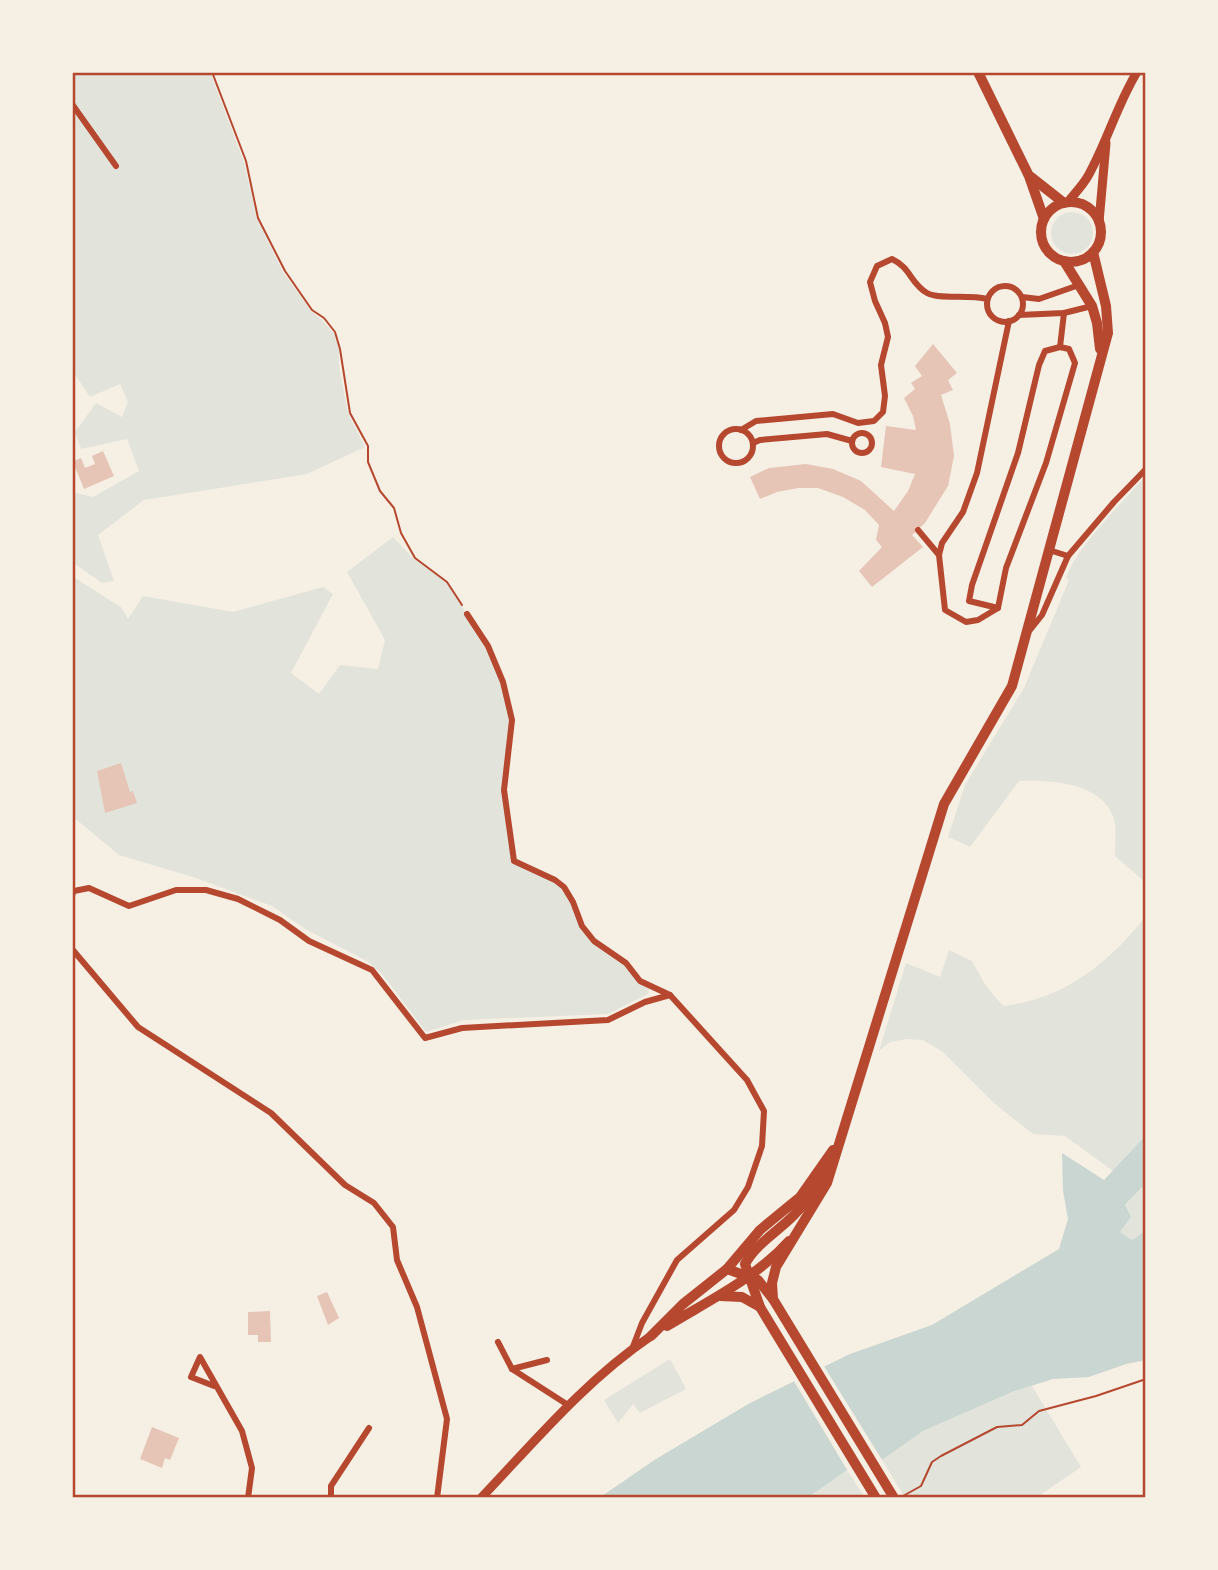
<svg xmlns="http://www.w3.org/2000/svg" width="1218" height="1570" viewBox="0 0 1218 1570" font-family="Barlow,sans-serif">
  <rect width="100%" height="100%" fill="#f6efe4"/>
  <g fill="#e2e4dc">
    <path d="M 72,72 L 210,72 L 244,162 L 257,219 L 283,272 L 311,311 L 322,320 L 334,334 L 339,349 L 339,366 L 348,413 L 365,447 L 307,474 L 144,500 L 98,535 L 114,581 L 102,583 L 72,562 L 72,492 L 93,497 L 139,471 L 127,439 L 81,449 L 75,432 L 96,403 L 122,417 L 128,402 L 120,384 L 90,397 L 72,370 Z"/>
    <circle cx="1072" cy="233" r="21"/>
    <path d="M 1146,475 L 1146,883 L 1115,856 C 1115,844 1117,827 1113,816 C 1099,782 1050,780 1019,781 L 970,847 L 948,837 L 965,785 L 1024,688 L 1069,580 L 1066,578 C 1078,544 1122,504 1146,475 Z"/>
    <path d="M 393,537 L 415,560 L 447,582 L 487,647 L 502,682 L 511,720 L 503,790 L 514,861 L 564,887 L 582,927 L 626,964 L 649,988 L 648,994 L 608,1014 L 464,1020 L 426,1032 L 382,974 L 367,961 L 307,930 L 272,906 L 193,877 L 119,855 L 72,816 L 72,576 L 122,608 L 128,619 L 143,596 L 233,612 L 323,587 L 333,594 L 291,673 L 319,694 L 340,665 L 378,669 L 385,640 L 347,572 Z"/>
    <path d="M 1146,916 L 1146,1135 L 1113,1171 L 1065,1136 L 1033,1134 L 995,1104 L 943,1052 L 923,1040 L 907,1039 L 890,1042 L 879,1051 L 906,963 L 940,977 L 949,950 L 972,961 L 986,986 L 1003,1006 C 1063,1000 1110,962 1146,916 Z"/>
    <path d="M 1146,1183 L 1146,1230 L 1132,1240 L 1120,1232 L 1131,1217 L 1125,1206 Z"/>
    <path d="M 670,1359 L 686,1389 L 640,1413 L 633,1404 L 618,1423 L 604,1400 Z"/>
    <path d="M 1032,1386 L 1081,1467 L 1036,1498 L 905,1498 L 882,1460 L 923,1431 L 1012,1392 Z"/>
    <path d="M 847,1470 L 865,1498 L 807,1498 L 809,1495 Z"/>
  </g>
  <path fill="#c9d6d2" d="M 1146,1135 L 1146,1183 L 1125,1205 L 1131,1217 L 1120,1232 L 1132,1240 L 1146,1230 L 1146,1360 L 1126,1364 L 1089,1377 L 1053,1379 L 1012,1392 L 923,1431 L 882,1460 L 847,1470 L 807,1498 L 599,1498 L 656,1459 L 750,1403 L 850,1354 L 932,1325 L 1059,1249 L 1068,1219 L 1063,1191 L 1062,1153 L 1104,1180 Z"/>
  <path fill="#f6efe4" d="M 822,1363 L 884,1463 L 849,1473 L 792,1378 Z"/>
  <g fill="#e6c5b7">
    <path d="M 933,344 L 957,373 L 948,380 L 953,390 L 941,395 L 950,424 L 954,456 L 948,486 L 925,523 L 912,535 L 923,547 L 872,587 L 859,571 L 882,547 L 876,540 L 879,525 L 865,510 L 843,497 L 818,488 L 798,488 L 777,492 L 760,499 L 750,477 L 769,468 L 806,464 L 833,469 L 861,481 L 894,511 L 908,491 L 915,474 L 881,467 L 886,426 L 916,430 L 913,416 L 904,398 L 915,389 L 911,383 L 922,376 L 915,366 Z"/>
    <path d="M 103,451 L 114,476 L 84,489 L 75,467 L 72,468 L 72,462 L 81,458 L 85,468 L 95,464 L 92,456 Z"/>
    <path d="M 121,763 L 130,792 L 133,791 L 137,803 L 105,813 L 97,771 Z"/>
    <path d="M 327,1292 L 339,1318 L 328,1325 L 317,1296 Z"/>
    <path d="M 270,1311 L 271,1342 L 258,1342 L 258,1335 L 248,1335 L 248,1312 Z"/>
    <path d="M 152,1427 L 179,1438 L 170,1460 L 165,1458 L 162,1468 L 140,1459 Z"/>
  </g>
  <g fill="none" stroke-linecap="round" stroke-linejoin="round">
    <g stroke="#b5482f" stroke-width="2">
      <path d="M 212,72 L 246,161 L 258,218 L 285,271 L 312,310 L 324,318 L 335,332 L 340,349 L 350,413 L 368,446 L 368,462 L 380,491 L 394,508 L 401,533 L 415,558 L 447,582 L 462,605"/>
      <path d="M 903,1496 L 921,1486 L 932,1462 L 941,1456 L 997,1427 L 1022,1425 L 1039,1411 L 1096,1396 L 1146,1379"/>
    </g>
    <g stroke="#b5482f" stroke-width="6">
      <path d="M 72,104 L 116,166"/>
      <circle cx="1005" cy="304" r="18"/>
      <path d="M 1022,297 L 1039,299 L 1079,285"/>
      <path d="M 1019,315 L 1064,313 L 1092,306"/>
      <path d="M 1009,321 L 977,473 L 963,512 L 942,543 L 939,555 L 945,610 L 966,622 L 978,620 L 998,608 L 1006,568 L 1046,463 L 1075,363 L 1069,349 L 1060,347 L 1064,313"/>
      <circle cx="736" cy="446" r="17"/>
      <path d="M 741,430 L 756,421 L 833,414 L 858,423 L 874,421 L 883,412 L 885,396 L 881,365 L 888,337 L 885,323 L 875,301 L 870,282 L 877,266 L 892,259 C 911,268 910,283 927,293 C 939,300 969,294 987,299"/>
      <circle cx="862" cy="443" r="10"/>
      <path d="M 753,443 L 760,440 L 827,434 L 852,441"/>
      <path d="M 918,530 L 939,555"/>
      <path d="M 1049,550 L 1068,556"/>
      <path d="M 998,608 L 969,601 L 972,585 L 1018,453 L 1039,365 L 1045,351 L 1060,347"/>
      <path d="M 467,614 L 488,646 L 503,682 L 512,720 L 504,790 L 514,861 L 555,880 L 564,887 L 573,902 L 582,926 L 594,941 L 626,963 L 640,981 L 670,995 L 747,1080 L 764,1111 L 762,1146 L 748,1187 L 734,1210 L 677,1260 L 642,1323 L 632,1349"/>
      <path d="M 1030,630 L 1042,615 L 1068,556 L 1114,502 L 1146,469"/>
      <path d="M 72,895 L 74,891 L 89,888 L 129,906 L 176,890 L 206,890 L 238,899 L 280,920 L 309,941 L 372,970 L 425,1038 L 462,1028 L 608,1020 L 645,1002 L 670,995"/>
      <path d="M 72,949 L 138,1027 L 271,1113 L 345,1185 L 374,1203 L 393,1227 L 397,1260 L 417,1307 L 447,1419 L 437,1498"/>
      <path d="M 498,1342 L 512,1369 L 568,1405"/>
      <path d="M 512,1369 L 547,1360"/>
      <path d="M 214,1386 L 191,1377 L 200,1357 L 242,1431 L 252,1468 L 248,1498"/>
      <path d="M 331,1498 L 331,1486 L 369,1428"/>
    </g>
    <g stroke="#b5482f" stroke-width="9">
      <path d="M 1068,202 C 1075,193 1083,185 1088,176 C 1107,142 1117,105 1137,72"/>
      <path d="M 1099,222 L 1106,143"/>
      <path d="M 481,1498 C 535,1441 586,1380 651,1336"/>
    </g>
    <g stroke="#b5482f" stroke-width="10">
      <path d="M 978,72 L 1029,176 L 1044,219"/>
      <path d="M 1031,177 L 1064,203"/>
      <circle cx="1071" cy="232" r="30"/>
      <path d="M 1064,261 L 1092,306 L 1097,323 L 1100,349"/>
      <path d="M 826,1170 C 818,1187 806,1203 793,1216 C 777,1232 756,1244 745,1264 L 760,1307 L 876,1498"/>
      <path d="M 727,1269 L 758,1280 L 773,1299 L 894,1498"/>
      <path d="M 720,1296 L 742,1297 L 760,1307"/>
      <path d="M 773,1299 L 772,1283 L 776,1267 L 827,1183 L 944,804 L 1012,686 L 1108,333 L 1106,306 L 1093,252"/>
      <path d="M 667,1326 C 708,1301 756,1278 789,1241"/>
      <path d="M 651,1336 L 683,1304 L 727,1269 L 760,1230 L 800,1197 L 833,1150"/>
    </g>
  </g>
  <rect width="1218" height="1570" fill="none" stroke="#f6efe4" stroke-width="147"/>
  <rect x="74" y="74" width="1070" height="1422" fill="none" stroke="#b5482f" stroke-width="2.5"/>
</svg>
